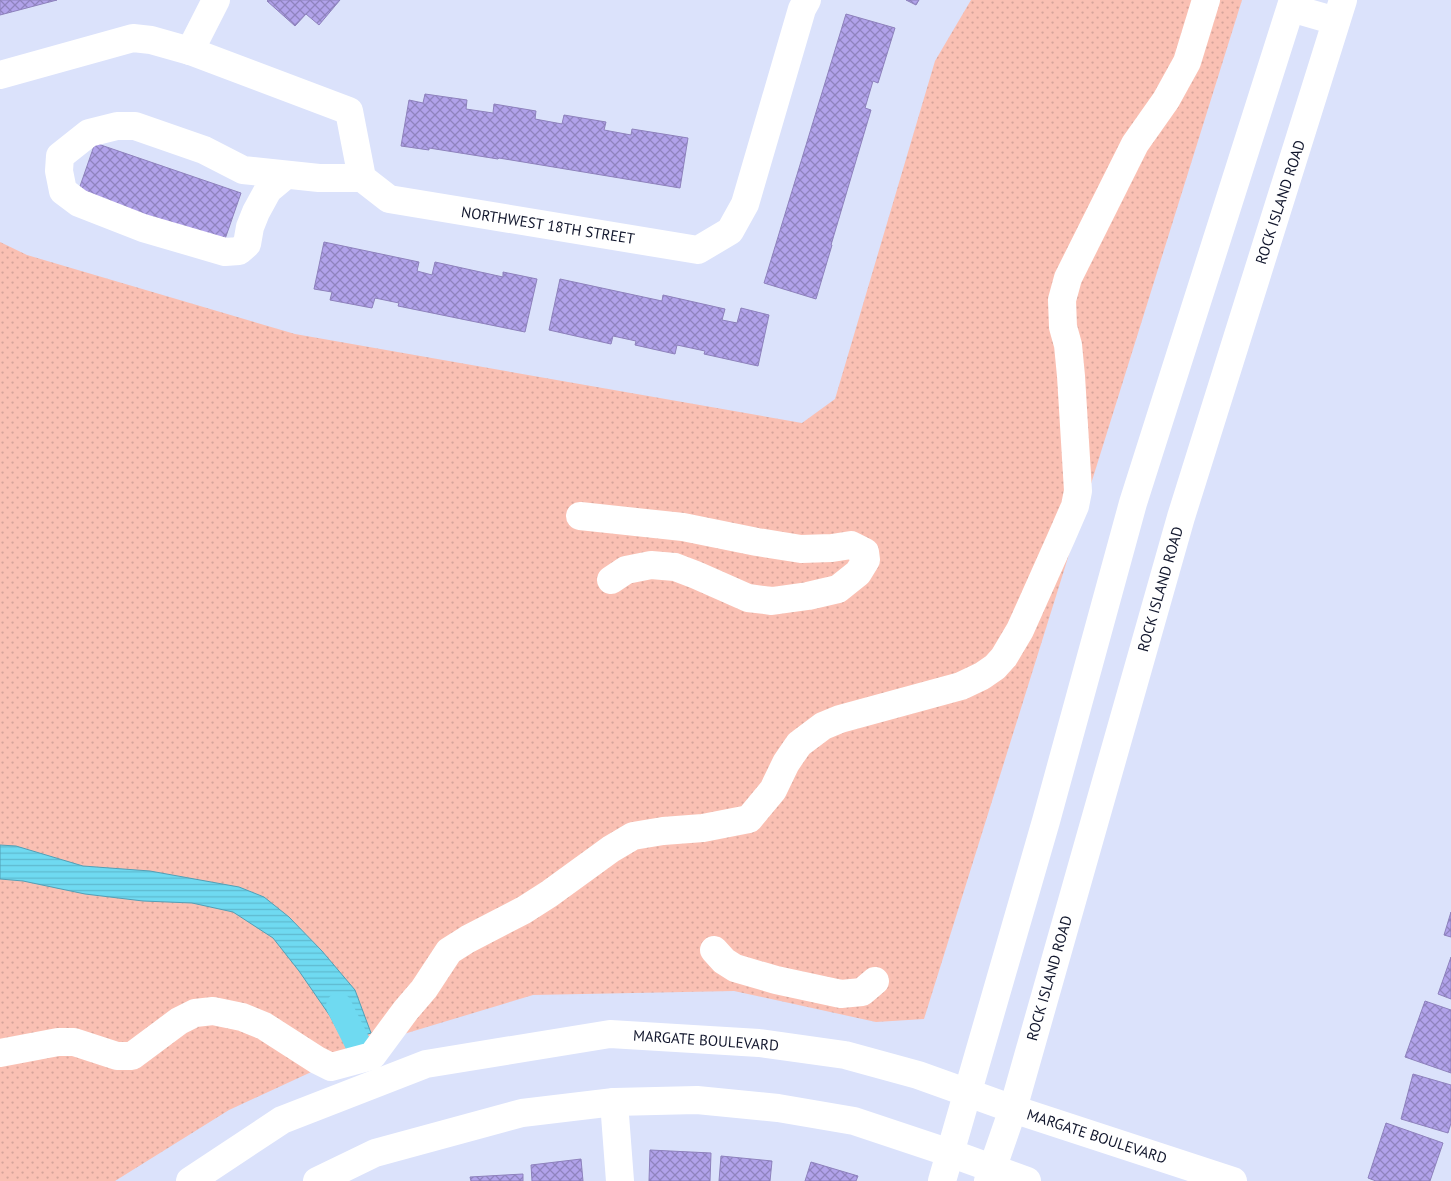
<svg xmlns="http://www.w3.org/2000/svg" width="1451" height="1181" viewBox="0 0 1451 1181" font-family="'PT Sans',sans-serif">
  <defs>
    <pattern id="grass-dots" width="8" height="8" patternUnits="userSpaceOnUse" patternTransform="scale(1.25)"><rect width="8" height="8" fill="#fac0b3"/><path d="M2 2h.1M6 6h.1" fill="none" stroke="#d5a49a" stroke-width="1.8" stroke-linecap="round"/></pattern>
    <pattern id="water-rules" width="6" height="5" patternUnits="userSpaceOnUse" patternTransform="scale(1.25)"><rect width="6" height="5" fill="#6fdaf1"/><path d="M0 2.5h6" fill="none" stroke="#5fbacf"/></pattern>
    <pattern id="building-cross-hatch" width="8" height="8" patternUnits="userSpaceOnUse" patternTransform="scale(1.25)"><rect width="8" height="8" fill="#b1a2ea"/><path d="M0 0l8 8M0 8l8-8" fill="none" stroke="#8f83be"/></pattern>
  </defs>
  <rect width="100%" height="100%" fill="#dbe2fb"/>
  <path fill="url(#grass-dots)" d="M 971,0 L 1242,0 L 924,1019 L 876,1022 L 734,991 L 533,995 L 374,1043 L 229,1110 L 115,1181 L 0,1181 L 0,242 L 27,255 L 295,334 L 802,423 L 835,399 L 935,61 Z"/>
  <path fill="url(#water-rules)" stroke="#539fb6" d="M 0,845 L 16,846 L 83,866 L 150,871 L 239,887 L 264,897 L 289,917 L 322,951 L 355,990 L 371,1033 L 344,1042 L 330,1016 L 299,971 L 273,938 L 233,912 L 192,903 L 143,901 L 85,894 L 23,881 L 0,879 Z"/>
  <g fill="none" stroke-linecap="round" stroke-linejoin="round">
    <path stroke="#6fdaf1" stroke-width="26" d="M 339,1006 L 360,1048"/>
  </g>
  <g fill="url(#building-cross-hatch)" stroke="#8d81bc">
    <path d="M 0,0 L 57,0 L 0,15 Z"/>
    <path d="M 268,0 L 340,0 L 319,25 L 306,14 L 295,26 L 267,1 Z"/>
    <path d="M 906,0 L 919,0 L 916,5 Z"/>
    <path d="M 846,14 L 895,28 L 878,83 L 873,81 L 865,108 L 871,110 L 831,245 L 832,245 L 816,299 L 764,283 Z"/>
    <path d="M 425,94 L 467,100 L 466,109 L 493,113 L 494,104 L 536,111 L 535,119 L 562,124 L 564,115 L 606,122 L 604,130 L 631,135 L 632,129 L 688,138 L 680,188 L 499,158 L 498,159 L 429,148 L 429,150 L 401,146 L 409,100 L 423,103 Z"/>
    <path d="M 95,143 L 241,193 L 224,242 L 78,192 Z"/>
    <path d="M 324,242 L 419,262 L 417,271 L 432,275 L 435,262 L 503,277 L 503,272 L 537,279 L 525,332 L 398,306 L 399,303 L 375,298 L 372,308 L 330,300 L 332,292 L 314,289 Z"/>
    <path d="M 560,279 L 662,301 L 663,295 L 725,309 L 722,320 L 737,323 L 741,308 L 769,315 L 758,366 L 704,354 L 705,351 L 677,345 L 675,354 L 635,345 L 636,341 L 613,336 L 611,344 L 549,330 Z"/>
    <path d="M 1451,912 L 1451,937 L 1444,935 Z"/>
    <path d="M 1451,957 L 1451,999 L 1438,994 Z"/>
    <path d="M 1425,1001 L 1451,1010 L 1451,1073 L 1405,1057 Z"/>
    <path d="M 1413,1074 L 1451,1085 L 1451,1123 L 1448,1133 L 1401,1119 Z"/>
    <path d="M 1386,1123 L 1443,1143 L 1430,1181 L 1376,1181 L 1368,1178 Z"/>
    <path d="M 650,1150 L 711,1153 L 710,1181 L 649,1181 Z"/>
    <path d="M 721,1156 L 772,1161 L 770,1181 L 719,1181 Z"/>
    <path d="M 581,1159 L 583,1181 L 532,1181 L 531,1165 Z"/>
    <path d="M 811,1162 L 858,1176 L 856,1181 L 805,1181 Z"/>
    <path d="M 523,1174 L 523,1181 L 471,1181 L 470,1177 Z"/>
  </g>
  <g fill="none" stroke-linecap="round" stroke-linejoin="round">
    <g stroke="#fff" stroke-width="28">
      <path d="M 190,51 L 216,0"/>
      <path d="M 0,75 L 133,38 L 151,40 L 190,51 L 349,111 L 362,178 L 389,199 L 698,250 L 730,231 L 745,204 L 802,9 L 807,0"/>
      <path d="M 286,175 L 268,190 L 256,212 L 250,227 L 247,244 L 239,251 L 225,252 L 143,228 L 79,203 L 63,191 L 59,171 L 60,156 L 89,133 L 117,126 L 135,126 L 204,150 L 243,170 L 319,178 L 362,178"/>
      <path d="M 580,516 L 683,527 L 757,542 L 801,549 L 832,548 L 851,545 L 865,552 L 866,560 L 858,573 L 838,589 L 808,596 L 772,601 L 748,598 L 696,575 L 675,567 L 651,565 L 626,570 L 611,580"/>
      <path d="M 714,950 L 724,961 L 735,968 L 776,980 L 841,994 L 862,992 L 875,981"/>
      <path d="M 0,1053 L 58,1042 L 74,1042 L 117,1056 L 132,1056 L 179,1021 L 195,1013 L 213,1011 L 242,1017 L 264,1026 L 317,1060 L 331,1067 L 372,1056 L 406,1010 L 424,989 L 449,951 L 468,939 L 524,910 L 549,894 L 611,849 L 633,836 L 663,831 L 703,828 L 749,819 L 773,790 L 786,763 L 799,744 L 823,726 L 840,719 L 961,686 L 982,676 L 995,667 L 1004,657 L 1020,630 L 1062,536 L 1075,506 L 1078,491 L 1071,376 L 1068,345 L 1063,327 L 1062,300 L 1068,278 L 1135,144 L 1166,100 L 1187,62 L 1206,0"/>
      <path d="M 614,1102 L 620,1181"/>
      <path d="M 190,1181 L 282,1120 L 426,1064 L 610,1034 L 759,1043 L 845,1055 L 918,1075 L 1013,1109 L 1233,1181"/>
      <path d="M 317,1181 L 375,1153 L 522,1113 L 614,1102 L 697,1100 L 778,1108 L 854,1121 L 950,1153 L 1027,1181"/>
    </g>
    <g stroke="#fff" stroke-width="28">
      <path d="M 1291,8 L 1336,21"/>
      <path d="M 942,1181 L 1046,821 L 1133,503 L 1293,0"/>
      <path d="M 988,1181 L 1013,1109 L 1181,517 L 1343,0"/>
    </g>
  </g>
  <g text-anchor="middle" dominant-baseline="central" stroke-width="4" stroke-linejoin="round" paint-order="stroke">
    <g font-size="15" fill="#11162c" stroke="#fff">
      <text transform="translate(1280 202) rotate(-72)">ROCK ISLAND ROAD</text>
      <text transform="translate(548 225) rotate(9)">NORTHWEST 18TH STREET</text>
      <text transform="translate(1160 589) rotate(-74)">ROCK ISLAND ROAD</text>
      <text transform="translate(1049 978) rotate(-74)">ROCK ISLAND ROAD</text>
      <text transform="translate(706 1040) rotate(4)">MARGATE BOULEVARD</text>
      <text transform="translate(1097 1136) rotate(18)">MARGATE BOULEVARD</text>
    </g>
  </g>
</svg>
